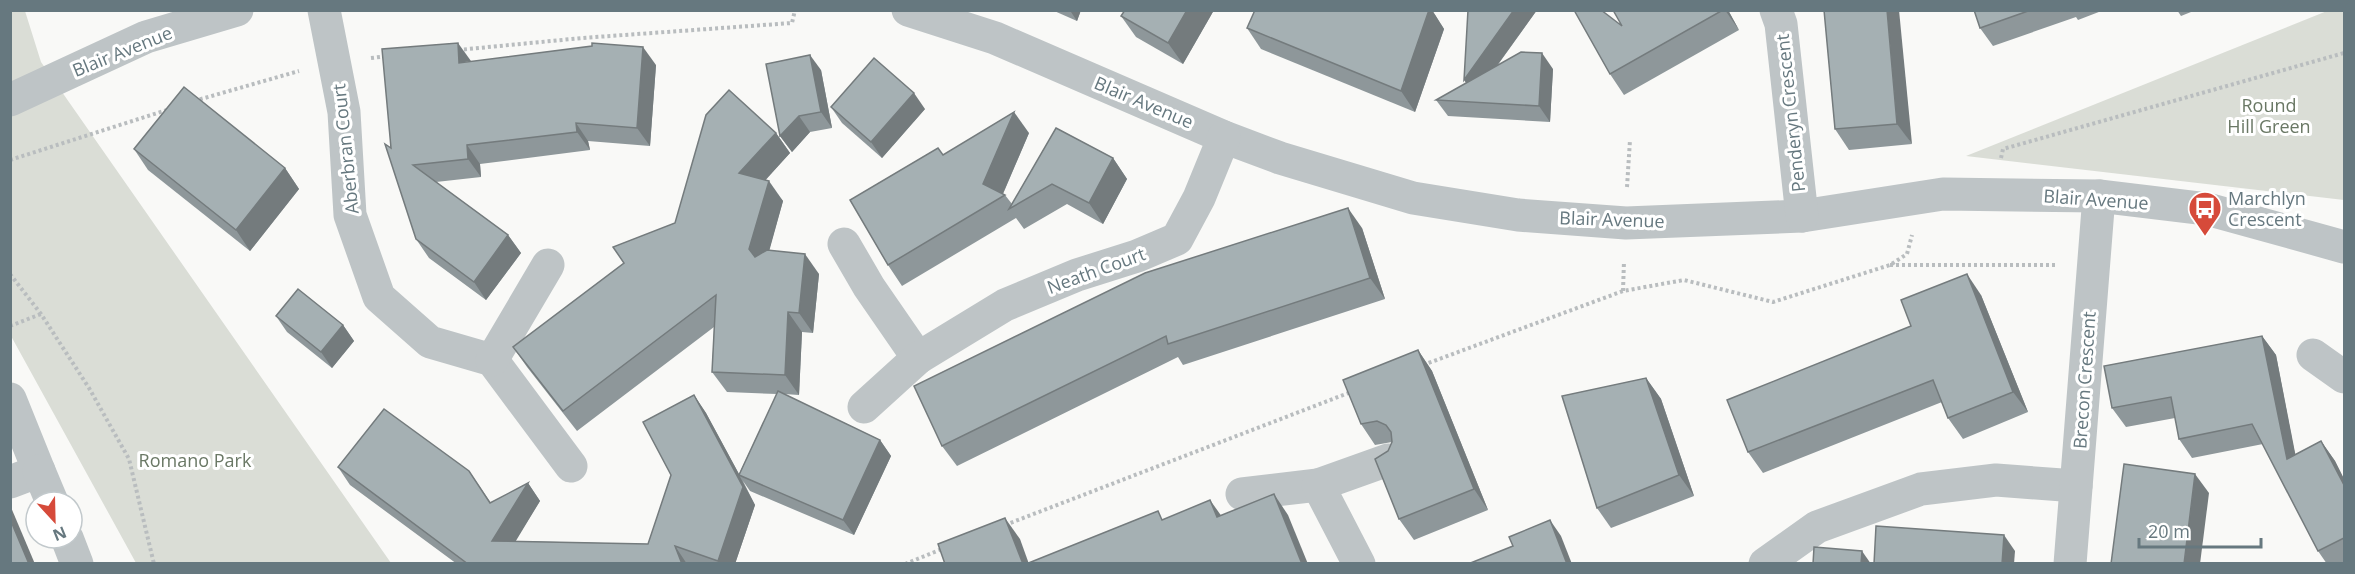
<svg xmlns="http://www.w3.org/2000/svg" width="2355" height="574" viewBox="0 0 2355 574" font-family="'Open Sans',sans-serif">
  <rect width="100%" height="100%" fill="#f9f9f7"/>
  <g fill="#daddd6">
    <path d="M 10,11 L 25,11 L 41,62 L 391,563 L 136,563 L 11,336 Z"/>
    <path d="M 2327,11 L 2344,11 L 2344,200 L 1966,156 Z"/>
  </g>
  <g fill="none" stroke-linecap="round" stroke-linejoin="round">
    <g stroke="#b9bdbf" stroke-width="4" stroke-dasharray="3 3" stroke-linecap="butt">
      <path d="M 458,50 L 582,38 L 792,23 L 795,10"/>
      <path d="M 371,58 L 388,56"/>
      <path d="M 194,101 L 299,71"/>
      <path d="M 2001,158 L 2003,149 L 2344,53"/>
      <path d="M 10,160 L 170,109"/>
      <path d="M 1627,187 L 1630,140"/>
      <path d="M 1890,265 L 2057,265"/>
      <path d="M 10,274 L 41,314 L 89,388 L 129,459 L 154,564"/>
      <path d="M 1623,291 L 1624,261"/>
      <path d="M 10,326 L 41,314"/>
      <path d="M 1423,365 L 1623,291 L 1684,280 L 1773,302 L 1890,265 L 1907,254 L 1912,235"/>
      <path d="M 1005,525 L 1351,392"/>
      <path d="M 905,564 L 942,549"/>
    </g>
    <g stroke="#bec4c6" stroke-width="33">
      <path d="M 324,10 L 344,112 L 350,215 L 379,297 L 430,342 L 492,360 L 571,466"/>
      <path d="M 908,10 L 995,38 L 1224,137 L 1280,158 L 1413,198 L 1518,215 L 1626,223 L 1802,216 L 1943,194 L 2099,196 L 2207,209 L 2344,247"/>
      <path d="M 1776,10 L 1781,24 L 1802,216"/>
      <path d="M 10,100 L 146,37 L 237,10"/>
      <path d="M 844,244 L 869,287 L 918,358"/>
      <path d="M 2313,355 L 2344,377"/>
      <path d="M 492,360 L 548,265"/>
      <path d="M 10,399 L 39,471 L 10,482"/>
      <path d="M 864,407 L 918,358 L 1005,305 L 1077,275 L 1137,256 L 1177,239 L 1199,198 L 1224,137"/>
      <path d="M 39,471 L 52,502"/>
      <path d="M 1242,494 L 1318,485"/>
      <path d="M 67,538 L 77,564"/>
      <path d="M 1359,564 L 1318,485 L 1388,460"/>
      <path d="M 1765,564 L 1817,527 L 1921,489 L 1996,480 L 2076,486"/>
      <path d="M 2070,564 L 2099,196"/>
    </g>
  </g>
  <g fill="#8e979a">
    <path d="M 1052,10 L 1081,10 L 1077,21 Z"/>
    <path d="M 1125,10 L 1214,10 L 1183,64 L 1136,37 L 1121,16 Z"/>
    <path d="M 1255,10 L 1432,10 L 1444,29 L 1415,112 L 1261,49 L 1247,28 Z"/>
    <path d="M 1537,10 L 1497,66 L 1553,69 L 1550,122 L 1448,116 L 1436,100 L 1467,83 Z"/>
    <path d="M 1613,10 L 1728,10 L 1739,30 L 1624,95 L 1610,74 L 1622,26 Z"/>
    <path d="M 1824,10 L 1912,144 L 1849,150 L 1835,129 Z"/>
    <path d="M 1974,10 L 2104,10 L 2078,20 L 2076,17 L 1993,46 L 1980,28 Z"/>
    <path d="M 2177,10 L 2196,10 L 2181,16 Z"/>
    <path d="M 471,61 L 656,65 L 650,146 L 588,141 L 590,150 L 480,164 L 481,177 L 436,182 L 508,235 L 521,253 L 486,300 L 429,258 L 416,239 L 391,148 Z"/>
    <path d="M 821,70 L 832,128 L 810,132 L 792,152 L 780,136 Z"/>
    <path d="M 831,107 L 925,109 L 882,158 L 842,123 Z"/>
    <path d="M 1056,128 L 1113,158 L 1127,179 L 1103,224 L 1067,204 L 1024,229 L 1016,218 L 902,286 L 888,265 L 944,155 L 1029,133 L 1003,194 L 1005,195 L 1012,204 Z"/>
    <path d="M 776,133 L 790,153 L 765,180 L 783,201 L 769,250 L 819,274 L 813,333 L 802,332 L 799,395 L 784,394 L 880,440 L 891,456 L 854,535 L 750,491 L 743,481 L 755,505 L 735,564 L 457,564 L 350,485 L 338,467 L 469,471 L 491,503 L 528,483 L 540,501 L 515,541 L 648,544 L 671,475 L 694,395 L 706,413 L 739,474 L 777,394 L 727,392 L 712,372 L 714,327 L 577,431 L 527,367 L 513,347 L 624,263 L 613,247 L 675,223 Z"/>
    <path d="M 134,149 L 285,168 L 299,189 L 250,251 L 148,170 Z"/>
    <path d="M 1362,228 L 1385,299 L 1183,365 L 1178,357 L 957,466 L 942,446 Z"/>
    <path d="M 1981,295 L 2028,412 L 1963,439 L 1948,418 L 1942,402 L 1763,473 L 1748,452 Z"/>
    <path d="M 276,316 L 343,325 L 354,341 L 332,368 L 287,332 Z"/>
    <path d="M 2262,336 L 2276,355 L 2295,455 L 2321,441 L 2335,461 L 2344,479 L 2344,564 L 2327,564 L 2318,551 L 2263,444 L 2192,458 L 2179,439 L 2175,418 L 2126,427 L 2112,408 Z"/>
    <path d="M 1418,350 L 1432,371 L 1488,510 L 1414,540 L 1399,519 L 1388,451 L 1392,442 L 1375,445 L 1361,424 Z"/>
    <path d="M 1646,378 L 1661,399 L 1694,496 L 1611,528 L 1597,508 Z"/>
  </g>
  <g fill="#747b7d">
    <path d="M 1071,10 L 1081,10 L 1077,21 L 1071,12 Z"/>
    <path d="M 1187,10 L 1214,10 L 1183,64 L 1168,43 Z"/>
    <path d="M 1429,10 L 1432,10 L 1444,29 L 1415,112 L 1401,91 Z"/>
    <path d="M 1514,10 L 1537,10 L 1475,96 L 1464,80 Z"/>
    <path d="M 1725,10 L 1728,10 L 1739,30 Z"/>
    <path d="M 1887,10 L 1899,10 L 1912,144 L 1897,124 Z"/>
    <path d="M 458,43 L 471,61 L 459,63 Z"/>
    <path d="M 643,47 L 656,65 L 650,146 L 637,128 Z"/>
    <path d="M 1542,53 L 1553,69 L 1550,122 L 1539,106 Z"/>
    <path d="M 810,55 L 821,70 L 832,128 L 821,112 Z"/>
    <path d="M 914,93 L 925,109 L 882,158 L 871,142 Z"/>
    <path d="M 1014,112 L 1029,133 L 1001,198 L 983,184 Z"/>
    <path d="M 799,116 L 810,132 L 792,152 L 780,136 Z"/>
    <path d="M 576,123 L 588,141 L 590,150 L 577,132 Z"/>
    <path d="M 776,133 L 790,153 L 754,193 L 739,173 Z"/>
    <path d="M 467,145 L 480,164 L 481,177 L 468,159 Z"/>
    <path d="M 1113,158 L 1127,179 L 1103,224 L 1089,203 Z"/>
    <path d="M 285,168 L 299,189 L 250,251 L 236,230 Z"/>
    <path d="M 769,181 L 783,201 L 764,270 L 749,249 Z"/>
    <path d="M 1348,208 L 1362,228 L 1385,299 L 1370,278 Z"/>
    <path d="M 508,235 L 521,253 L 486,300 L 474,282 Z"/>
    <path d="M 805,254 L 819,274 L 813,333 L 799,313 Z"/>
    <path d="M 1967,274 L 1981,295 L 2028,412 L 2013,392 Z"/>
    <path d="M 788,312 L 802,332 L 799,395 L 785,375 Z"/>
    <path d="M 343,325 L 354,341 L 332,368 L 321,352 Z"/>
    <path d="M 2262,336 L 2276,355 L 2300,478 L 2287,459 Z"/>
    <path d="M 1418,350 L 1432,371 L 1488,510 L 1474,489 Z"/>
    <path d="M 1646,378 L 1661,399 L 1694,496 L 1679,475 Z"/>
    <path d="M 694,395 L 706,413 L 740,476 L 739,475 L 755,505 L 735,564 L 719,564 L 718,561 Z"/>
    <path d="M 880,440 L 891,456 L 854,535 L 843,520 Z"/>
    <path d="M 2321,441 L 2335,461 L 2344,479 L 2344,485 Z"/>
    <path d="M 2195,474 L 2209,493 L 2200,564 L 2184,564 Z"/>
    <path d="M 528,483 L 540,501 L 505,559 L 492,541 Z"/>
    <path d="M 1274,494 L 1288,515 L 1308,564 L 1302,564 Z"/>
    <path d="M 1210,500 L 1225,521 L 1217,517 Z"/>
    <path d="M 10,505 L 35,564 L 29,564 L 10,519 Z"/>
    <path d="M 1005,518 L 1020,539 L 1029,564 L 1023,564 Z"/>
    <path d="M 1550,520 L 1561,536 L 1572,564 L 1567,564 Z"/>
    <path d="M 2004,535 L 2015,551 L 2014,564 L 2002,564 Z"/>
    <path d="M 675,546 L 687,564 L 682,564 Z"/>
    <path d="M 1862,551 L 1871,564 L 1861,564 Z"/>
  </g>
  <g fill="#a5b0b3" stroke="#747b7d" stroke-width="1.5">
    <path d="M 1125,10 L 1187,10 L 1168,43 L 1121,16 Z"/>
    <path d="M 1255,10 L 1429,10 L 1401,91 L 1247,28 Z"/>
    <path d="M 1468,10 L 1514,10 L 1464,80 Z"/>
    <path d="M 1574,10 L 1601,10 L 1622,26 L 1613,10 L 1723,10 L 1610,74 Z"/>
    <path d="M 1824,10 L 1887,10 L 1897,124 L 1835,129 Z"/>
    <path d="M 1974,10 L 2031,10 L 1980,28 Z"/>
    <path d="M 458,43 L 459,63 L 592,46 L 592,43 L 643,47 L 637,128 L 576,123 L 577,132 L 467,145 L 468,159 L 413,165 L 508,235 L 474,282 L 416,239 L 385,144 L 391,148 L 382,49 Z"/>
    <path d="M 1521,52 L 1542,53 L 1539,106 L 1436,100 Z"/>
    <path d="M 810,55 L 821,112 L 799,116 L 780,136 L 766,64 Z"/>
    <path d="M 874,58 L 914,93 L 871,142 L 831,107 Z"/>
    <path d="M 184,87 L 285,168 L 236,230 L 134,149 Z"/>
    <path d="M 729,90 L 776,133 L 739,173 L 769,181 L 749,249 L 755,257 L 767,250 L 805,254 L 799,313 L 788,312 L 785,375 L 712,372 L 716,295 L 563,411 L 513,347 L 624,263 L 613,247 L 675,223 L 706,115 Z"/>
    <path d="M 1014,112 L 983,184 L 1005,195 L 888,265 L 850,200 L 938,148 L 943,155 Z"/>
    <path d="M 1056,128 L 1113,158 L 1089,203 L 1052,184 L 1009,209 Z"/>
    <path d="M 1348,208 L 1370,278 L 1168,344 L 1166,336 L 942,446 L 914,386 L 1145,273 Z"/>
    <path d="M 1967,274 L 2013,392 L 1948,418 L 1933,380 L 1748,452 L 1727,400 L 1911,326 L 1901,300 Z"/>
    <path d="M 298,289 L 343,325 L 321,352 L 276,316 Z"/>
    <path d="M 2262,336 L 2287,459 L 2321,441 L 2344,485 L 2344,538 L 2318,551 L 2252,424 L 2179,439 L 2171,397 L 2112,408 L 2104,366 Z"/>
    <path d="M 1418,350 L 1474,489 L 1399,519 L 1375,459 L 1388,451 L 1392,442 L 1391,432 L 1386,425 L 1377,421 L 1361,424 L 1343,380 Z"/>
    <path d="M 1646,378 L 1679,475 L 1597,508 L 1562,396 Z"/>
    <path d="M 778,391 L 880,440 L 843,520 L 739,475 Z"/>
    <path d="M 694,395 L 743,487 L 718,561 L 675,546 L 682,564 L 468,564 L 338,467 L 384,409 L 469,471 L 490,503 L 528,483 L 492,541 L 648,544 L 671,475 L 643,422 Z"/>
    <path d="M 2124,464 L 2195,474 L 2184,564 L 2111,564 Z"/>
    <path d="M 1274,494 L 1302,564 L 1026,564 L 1158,511 L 1162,520 L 1210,500 L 1217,517 Z"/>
    <path d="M 1005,518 L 1023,564 L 945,564 L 938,544 Z"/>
    <path d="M 10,519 L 29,564 L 10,564 Z"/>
    <path d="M 1550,520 L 1567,564 L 1468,564 L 1513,546 L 1509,537 Z"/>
    <path d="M 1876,526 L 2004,535 L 2002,564 L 1874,564 Z"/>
    <path d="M 1814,547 L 1862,551 L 1861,564 L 1813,564 Z"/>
  </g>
  <defs>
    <g id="bus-pin" transform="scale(1.725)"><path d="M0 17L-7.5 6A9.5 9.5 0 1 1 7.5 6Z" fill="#d64a3a" stroke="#fff"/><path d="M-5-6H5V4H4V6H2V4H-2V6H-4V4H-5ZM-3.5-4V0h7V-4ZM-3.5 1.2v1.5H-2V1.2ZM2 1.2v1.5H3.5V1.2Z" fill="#fff"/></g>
  </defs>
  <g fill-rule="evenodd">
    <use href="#bus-pin" x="2205" y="208"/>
  </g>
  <g text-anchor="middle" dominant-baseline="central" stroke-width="6" stroke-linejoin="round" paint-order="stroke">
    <g font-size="18" fill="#66787f" stroke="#fff">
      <text transform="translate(122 51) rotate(-22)">Blair Avenue</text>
      <text transform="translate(1144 102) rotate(23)">Blair Avenue</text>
      <text transform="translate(1790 113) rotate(-96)">Penderyn Crescent</text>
      <text transform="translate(345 149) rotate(-96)">Aberbran Court</text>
      <text transform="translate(2096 199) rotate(4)">Blair Avenue</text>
      <text transform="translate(1612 219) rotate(2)">Blair Avenue</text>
      <text transform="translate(1096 270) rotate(-20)">Neath Court</text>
      <text transform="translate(2084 380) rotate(-86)">Brecon Crescent</text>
    </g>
    <g font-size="18" fill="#6a7865" stroke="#fff">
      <text x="2269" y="105">Round<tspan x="2269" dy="21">Hill Green</tspan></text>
      <text x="195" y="460">Romano Park</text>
    </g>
    <g font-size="18" fill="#66787f" stroke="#fff" text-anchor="start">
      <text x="2228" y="198">Marchlyn<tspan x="2228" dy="21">Crescent</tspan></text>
    </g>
  </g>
  <rect width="2355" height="574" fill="none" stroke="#66787f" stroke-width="24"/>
  <g transform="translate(54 520) rotate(158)"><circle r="28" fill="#ffffff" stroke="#c2c9cc" stroke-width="1.5"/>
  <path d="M0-4.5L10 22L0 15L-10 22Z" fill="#d64a3a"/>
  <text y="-9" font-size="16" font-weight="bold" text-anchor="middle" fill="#66787f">N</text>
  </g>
  <path d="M2139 538v9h122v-9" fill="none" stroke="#66787f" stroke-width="3"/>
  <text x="2148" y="538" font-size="18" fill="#66787f" stroke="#ffffff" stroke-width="4.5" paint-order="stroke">20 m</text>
</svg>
